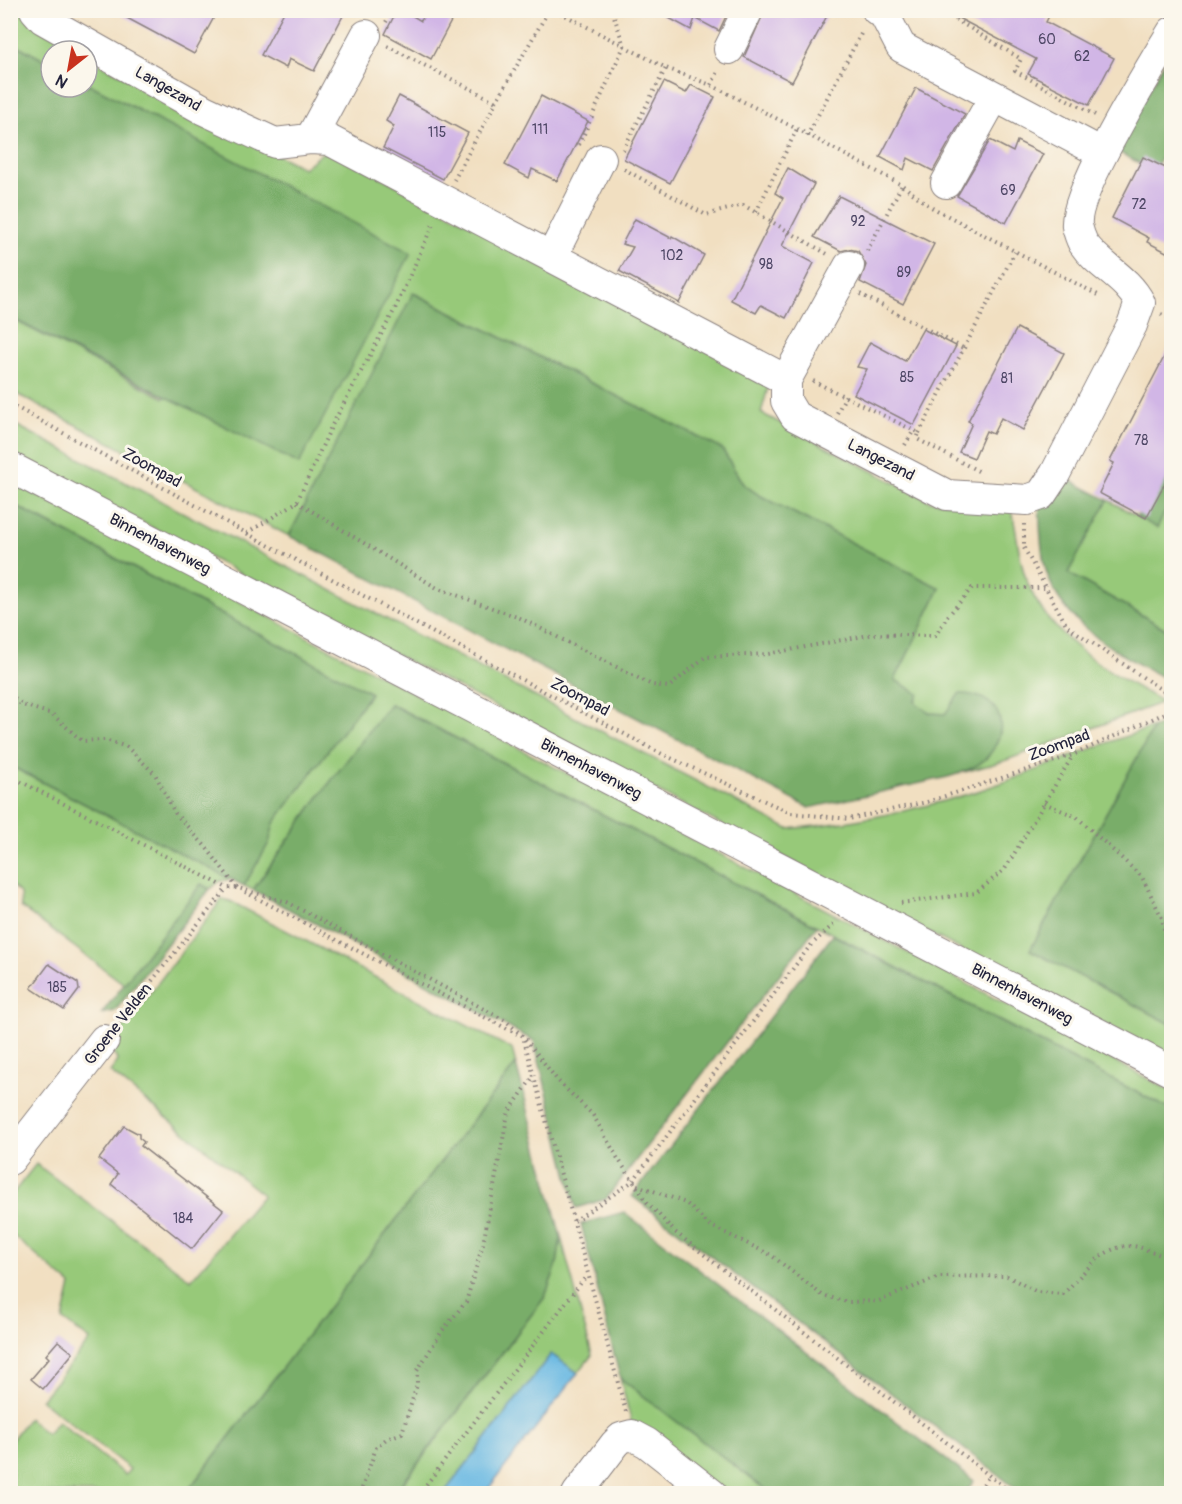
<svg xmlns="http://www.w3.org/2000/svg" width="1182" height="1504" viewBox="0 0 1182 1504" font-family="Pangolin,sans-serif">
  <rect width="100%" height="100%" fill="#fbf7ec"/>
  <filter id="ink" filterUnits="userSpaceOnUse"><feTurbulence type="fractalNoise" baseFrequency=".0167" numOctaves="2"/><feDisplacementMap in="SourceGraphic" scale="12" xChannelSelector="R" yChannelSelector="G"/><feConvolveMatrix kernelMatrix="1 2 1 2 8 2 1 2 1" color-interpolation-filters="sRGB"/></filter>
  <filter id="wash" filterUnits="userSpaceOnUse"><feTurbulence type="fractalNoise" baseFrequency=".008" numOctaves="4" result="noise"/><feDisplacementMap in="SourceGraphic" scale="24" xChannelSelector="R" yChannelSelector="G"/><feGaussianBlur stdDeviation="1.35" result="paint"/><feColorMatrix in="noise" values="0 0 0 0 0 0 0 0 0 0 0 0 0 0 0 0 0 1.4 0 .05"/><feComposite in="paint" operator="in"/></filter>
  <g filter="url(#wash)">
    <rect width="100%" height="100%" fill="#f1dfc1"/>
    <g fill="#97c979" stroke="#5c765a" stroke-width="1.5">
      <path d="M 10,11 L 28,11 L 76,51 L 51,51 L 51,64 L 11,42 Z"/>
      <path d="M 87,57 L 303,168 L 327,149 L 770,381 L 761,413 L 930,501 L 1012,510 C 1016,529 1018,550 1023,569 C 1040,635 1108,671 1163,702 L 1004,761 L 965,772 L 988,757 L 1001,733 L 945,714 L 929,713 L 915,702 L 918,694 L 895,680 L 940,588 L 759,495 L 743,484 L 722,449 L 414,293 L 289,536 L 11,391 L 10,318 L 164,398 L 410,254 L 87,83 Z"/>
      <path d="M 10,422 L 788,829 C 861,822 938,806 1007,781 C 1056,763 1104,742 1154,727 L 1030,950 L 1171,1024 L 1171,1059 L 11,454 Z"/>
      <path d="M 10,481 L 1171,1091 L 1171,1110 L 391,704 L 318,798 L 253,890 L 244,886 L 274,823 L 371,693 L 11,503 Z"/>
      <path d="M 1108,500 L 1156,527 L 1171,500 L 1171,632 L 1068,573 Z"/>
      <path d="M 10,766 L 232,879 L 220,881 L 210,889 L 201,885 L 124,984 L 21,907 L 20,893 L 11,885 Z"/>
      <path d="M 222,899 L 230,901 L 512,1049 L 516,1064 L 186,1493 L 11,1493 L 11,1441 L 28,1418 L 47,1434 L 58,1421 L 125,1475 L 130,1469 L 41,1400 L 90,1340 L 63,1320 L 71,1285 L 11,1234 L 10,1197 L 36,1164 L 191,1280 L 263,1195 L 110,1072 L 118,1061 L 109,1047 Z"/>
      <path d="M 561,1237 L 592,1355 L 578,1373 L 551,1354 L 444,1493 L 395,1494 L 545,1297 L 557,1264 Z"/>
      <path d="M 620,1378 L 770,1493 L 723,1493 L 633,1428 Z"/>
    </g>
    <g fill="#79ad69" stroke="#4e6852" stroke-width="1.5">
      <path d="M 11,42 L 51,64 L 51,87 L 87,87 L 87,83 L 411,253 L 299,464 L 11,318 Z"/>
      <path d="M 1171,49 L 1171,139 L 1154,171 L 1116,151 Z"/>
      <path d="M 413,293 L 722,449 L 743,484 L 759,495 L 940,588 L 895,680 L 919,694 L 915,702 L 929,713 L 945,714 L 959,694 C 998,693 1013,725 989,755 C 980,767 962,773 948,777 L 809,808 L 289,536 Z"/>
      <path d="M 1171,451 L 1171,500 L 1157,528 L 1137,517 Z"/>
      <path d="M 1060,475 L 1108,500 L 1068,573 L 1171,632 L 1171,682 C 1122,655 1056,624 1044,562 C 1040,543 1040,522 1039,502 Z"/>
      <path d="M 10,503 L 371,693 L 274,823 L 269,843 L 244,886 L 11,766 Z"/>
      <path d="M 390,704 L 817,926 L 606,1199 L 576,1208 L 534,1041 L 253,890 L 318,798 Z"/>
      <path d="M 1171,721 L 1172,721 L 1171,1024 L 1030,950 L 1154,727 Z"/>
      <path d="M 201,884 L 210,889 L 115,1011 L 101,1014 Z"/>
      <path d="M 833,935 L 1171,1110 L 1171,1493 L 1022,1493 L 632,1196 Z"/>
      <path d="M 516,1064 L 561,1237 L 557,1264 L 545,1297 L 395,1493 L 186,1493 Z"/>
      <path d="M 624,1212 L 974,1481 L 965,1493 L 770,1493 L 620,1378 L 581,1224 Z"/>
    </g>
    <path fill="#67b8e2" stroke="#446d8e" stroke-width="1.5" d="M 551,1354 L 578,1373 L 485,1493 L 444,1493 Z"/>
    <g id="blocks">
      <g fill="#d1b6e6">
        <path d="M 112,10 L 218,10 L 194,54 Z"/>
        <path d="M 285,10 L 346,10 L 314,71 L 289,59 L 286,68 L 261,55 Z"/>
        <path d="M 397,10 L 403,10 L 421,21 L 427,10 L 457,10 L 431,59 L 385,34 Z"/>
        <path d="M 654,10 L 729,10 L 719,31 L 695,18 L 691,30 Z"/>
        <path d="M 765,10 L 830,10 L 792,82 L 744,57 Z"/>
        <path d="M 943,10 L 1052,10 L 1046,22 L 1114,58 L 1089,105 L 1028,74 L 1036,59 Z"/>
        <path d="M 664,82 L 686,93 L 691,85 L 715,97 L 670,183 L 624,159 Z"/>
        <path d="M 916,88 L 965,114 L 933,171 L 908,158 L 904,170 L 880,157 Z"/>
        <path d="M 399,96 L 468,133 L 443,179 L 383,148 L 394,126 L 386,121 Z"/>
        <path d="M 541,96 L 588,121 L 557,181 L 532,169 L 529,178 L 505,165 Z"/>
        <path d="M 990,140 L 1013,152 L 1017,141 L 1043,154 L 1006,223 L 957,196 Z"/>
        <path d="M 1143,157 L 1172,171 L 1172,255 L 1147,242 L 1149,238 L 1112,218 Z"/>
        <path d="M 788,168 L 814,184 L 782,246 L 814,263 L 786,318 L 761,305 L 756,313 L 731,300 L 783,198 L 775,193 Z"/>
        <path d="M 839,196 L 934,244 L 903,304 L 860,282 L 866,265 L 858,251 L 849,249 L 841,251 L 814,237 Z"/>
        <path d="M 635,219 L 671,238 L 672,236 L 704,255 L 679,303 L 619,271 L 633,247 L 622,244 Z"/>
        <path d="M 1017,328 L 1064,353 L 1023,430 L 1001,418 L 993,434 L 986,431 L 974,458 L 959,452 L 972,423 L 968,421 Z"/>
        <path d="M 923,329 L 956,346 L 914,425 L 854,394 L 867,369 L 857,367 L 870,342 L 905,361 Z"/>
        <path d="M 1172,342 L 1172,470 L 1146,518 L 1099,493 L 1114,463 L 1110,461 Z"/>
        <path d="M 49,964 L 78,983 L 79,990 L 64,1010 L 31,988 Z"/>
        <path d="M 124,1126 L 139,1134 L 139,1138 L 144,1142 L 141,1146 L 223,1210 L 192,1249 L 111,1184 L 118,1174 L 99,1159 Z"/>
        <path d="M 58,1341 L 73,1353 L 43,1389 L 31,1379 L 49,1358 L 46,1355 Z"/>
      </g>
    </g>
  </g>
  <g filter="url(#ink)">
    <use href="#blocks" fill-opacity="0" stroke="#8a807e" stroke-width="1.5"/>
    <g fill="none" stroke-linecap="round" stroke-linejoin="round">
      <g stroke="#8a807e" stroke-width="32">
        <g id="minor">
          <path d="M 35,10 L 43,19 L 204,110 L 275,143 L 310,139 L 329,140 L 786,380 L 786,401 L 795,416 L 947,495 L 1027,500 L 1041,495 L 1055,474 L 1132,325 L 1140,303 C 1127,277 1098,266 1083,243 C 1081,239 1078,230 1077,226 C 1073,192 1152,66 1172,32"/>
          <path d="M 877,10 L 884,14 L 901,47 L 1102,153"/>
          <path d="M 729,49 L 748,10"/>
          <path d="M 310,139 L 366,35"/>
          <path d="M 946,183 L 994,97"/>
          <path d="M 552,256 L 601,159"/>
          <path d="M 786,380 L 849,266"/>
          <path d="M 10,467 L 1172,1072"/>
          <path d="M 10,1160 L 104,1040"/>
          <path d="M 577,1494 L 615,1444 L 621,1438 L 632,1435 L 647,1443 L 712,1494"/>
        </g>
      </g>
      <g stroke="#8a807e" stroke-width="4" stroke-dasharray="1.5 4.5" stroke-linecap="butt">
        <path d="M 555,10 L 666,68 L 711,85 L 797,129 L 902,185 L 931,207 L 1100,296"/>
        <path d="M 940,10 L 1021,59 L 1015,71 L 1095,115"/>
        <path d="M 386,22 L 393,10"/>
        <path d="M 387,46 L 496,102 L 454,180"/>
        <path d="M 711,85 L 719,70"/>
        <path d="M 496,102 L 549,10"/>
        <path d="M 807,136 L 863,30"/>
        <path d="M 579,145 L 624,46 L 612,10"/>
        <path d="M 623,150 L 666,68"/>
        <path d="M 624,169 L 706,215 L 743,205 L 829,255"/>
        <path d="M 756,212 L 797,129"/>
        <path d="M 867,251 L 902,185"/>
        <path d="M 860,294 L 963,348"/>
        <path d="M 1161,314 L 1172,319"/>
        <path d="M 813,381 L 919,433 L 917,439 L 980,472"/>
        <path d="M 10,404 L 279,551 L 662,754 L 791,813 L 849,819 L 927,802 L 1073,755 L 1172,710"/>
        <path d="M 837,413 L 846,395"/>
        <path d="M 919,433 L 1015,252"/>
        <path d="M 905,445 L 914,430"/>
        <path d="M 297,502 L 437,588 L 520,618 L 652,685 L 669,687 L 705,657 L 768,654 L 874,634 L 935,636 L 947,617 L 972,588 L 1047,588"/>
        <path d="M 1024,524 L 1024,548 L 1067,626 L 1172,697"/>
        <path d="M 247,533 L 297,502 L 331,427 L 395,309 L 434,222"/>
        <path d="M 10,695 L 22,705 L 52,714 L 82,741 L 105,740 L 127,747 L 155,774 L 175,813 L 206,847 L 238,889"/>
        <path d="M 10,776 L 227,888 L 238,888 L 287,902 L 506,1021 L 524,1037 L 558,1081 L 593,1115 L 617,1157 L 647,1202 L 675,1232 L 1013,1494"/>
        <path d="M 1044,803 L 1077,817 L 1142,877 L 1162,918 L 1172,974"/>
        <path d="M 245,892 L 517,1034"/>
        <path d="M 901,903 L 976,893 L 1005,869 L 1072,757"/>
        <path d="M 118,1023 L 227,888"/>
        <path d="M 524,1040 L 626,1412"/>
        <path d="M 637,1185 L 686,1203 L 709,1225 L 771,1255 L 822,1295 L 847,1302 L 879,1301 L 939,1277 L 1007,1276 L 1037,1292 L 1063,1294 C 1082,1276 1102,1245 1131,1246 C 1143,1246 1156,1256 1172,1257"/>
        <path d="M 574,1221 L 633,1181 L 810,946 L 834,924"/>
        <path d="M 360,1494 L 376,1448 L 386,1439 L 402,1433 L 417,1385 L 417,1371 L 442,1331 L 466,1302 L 483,1244 L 508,1113 L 533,1077"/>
        <path d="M 419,1494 L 587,1275"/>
        <path d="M 976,1494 L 989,1476"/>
      </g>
      <use href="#minor" stroke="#fff" stroke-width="30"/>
    </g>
  </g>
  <g text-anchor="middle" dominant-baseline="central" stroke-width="6" stroke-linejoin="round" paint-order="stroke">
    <g font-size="14" fill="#4e4766">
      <text x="1047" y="39">60</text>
      <text x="1082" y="56">62</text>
      <text x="540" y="129">111</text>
      <text x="437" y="132">115</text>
      <text x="1008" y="190">69</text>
      <text x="1139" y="204">72</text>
      <text x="858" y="221">92</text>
      <text x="672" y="255">102</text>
      <text x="766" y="264">98</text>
      <text x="904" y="272">89</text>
      <text x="907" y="377">85</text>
      <text x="1007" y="378">81</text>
      <text x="1141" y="440">78</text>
      <text x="57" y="987">185</text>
      <text x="183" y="1218">184</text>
    </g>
    <g font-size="16" fill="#22223b" stroke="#fbf7ec">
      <text transform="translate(168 89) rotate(30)">Langezand</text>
      <text transform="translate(881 460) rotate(27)">Langezand</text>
      <text transform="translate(152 468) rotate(29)">Zoompad</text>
      <text transform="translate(160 544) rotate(28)">Binnenhavenweg</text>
      <text transform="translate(580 697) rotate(28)">Zoompad</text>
      <text transform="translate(1059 745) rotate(-20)">Zoompad</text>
      <text transform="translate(591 769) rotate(28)">Binnenhavenweg</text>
      <text transform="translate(1022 994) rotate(28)">Binnenhavenweg</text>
      <text transform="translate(118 1024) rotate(-52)">Groene Velden</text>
    </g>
  </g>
  <rect width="1182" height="1504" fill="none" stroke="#fbf7ec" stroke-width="36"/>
  <g transform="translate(69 69) rotate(211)"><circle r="28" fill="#fbf7ec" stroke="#a4a2a5" stroke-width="1.5"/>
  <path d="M0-4.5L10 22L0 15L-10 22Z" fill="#c8321e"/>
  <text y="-9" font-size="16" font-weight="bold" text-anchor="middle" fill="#22223b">N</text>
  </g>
</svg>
